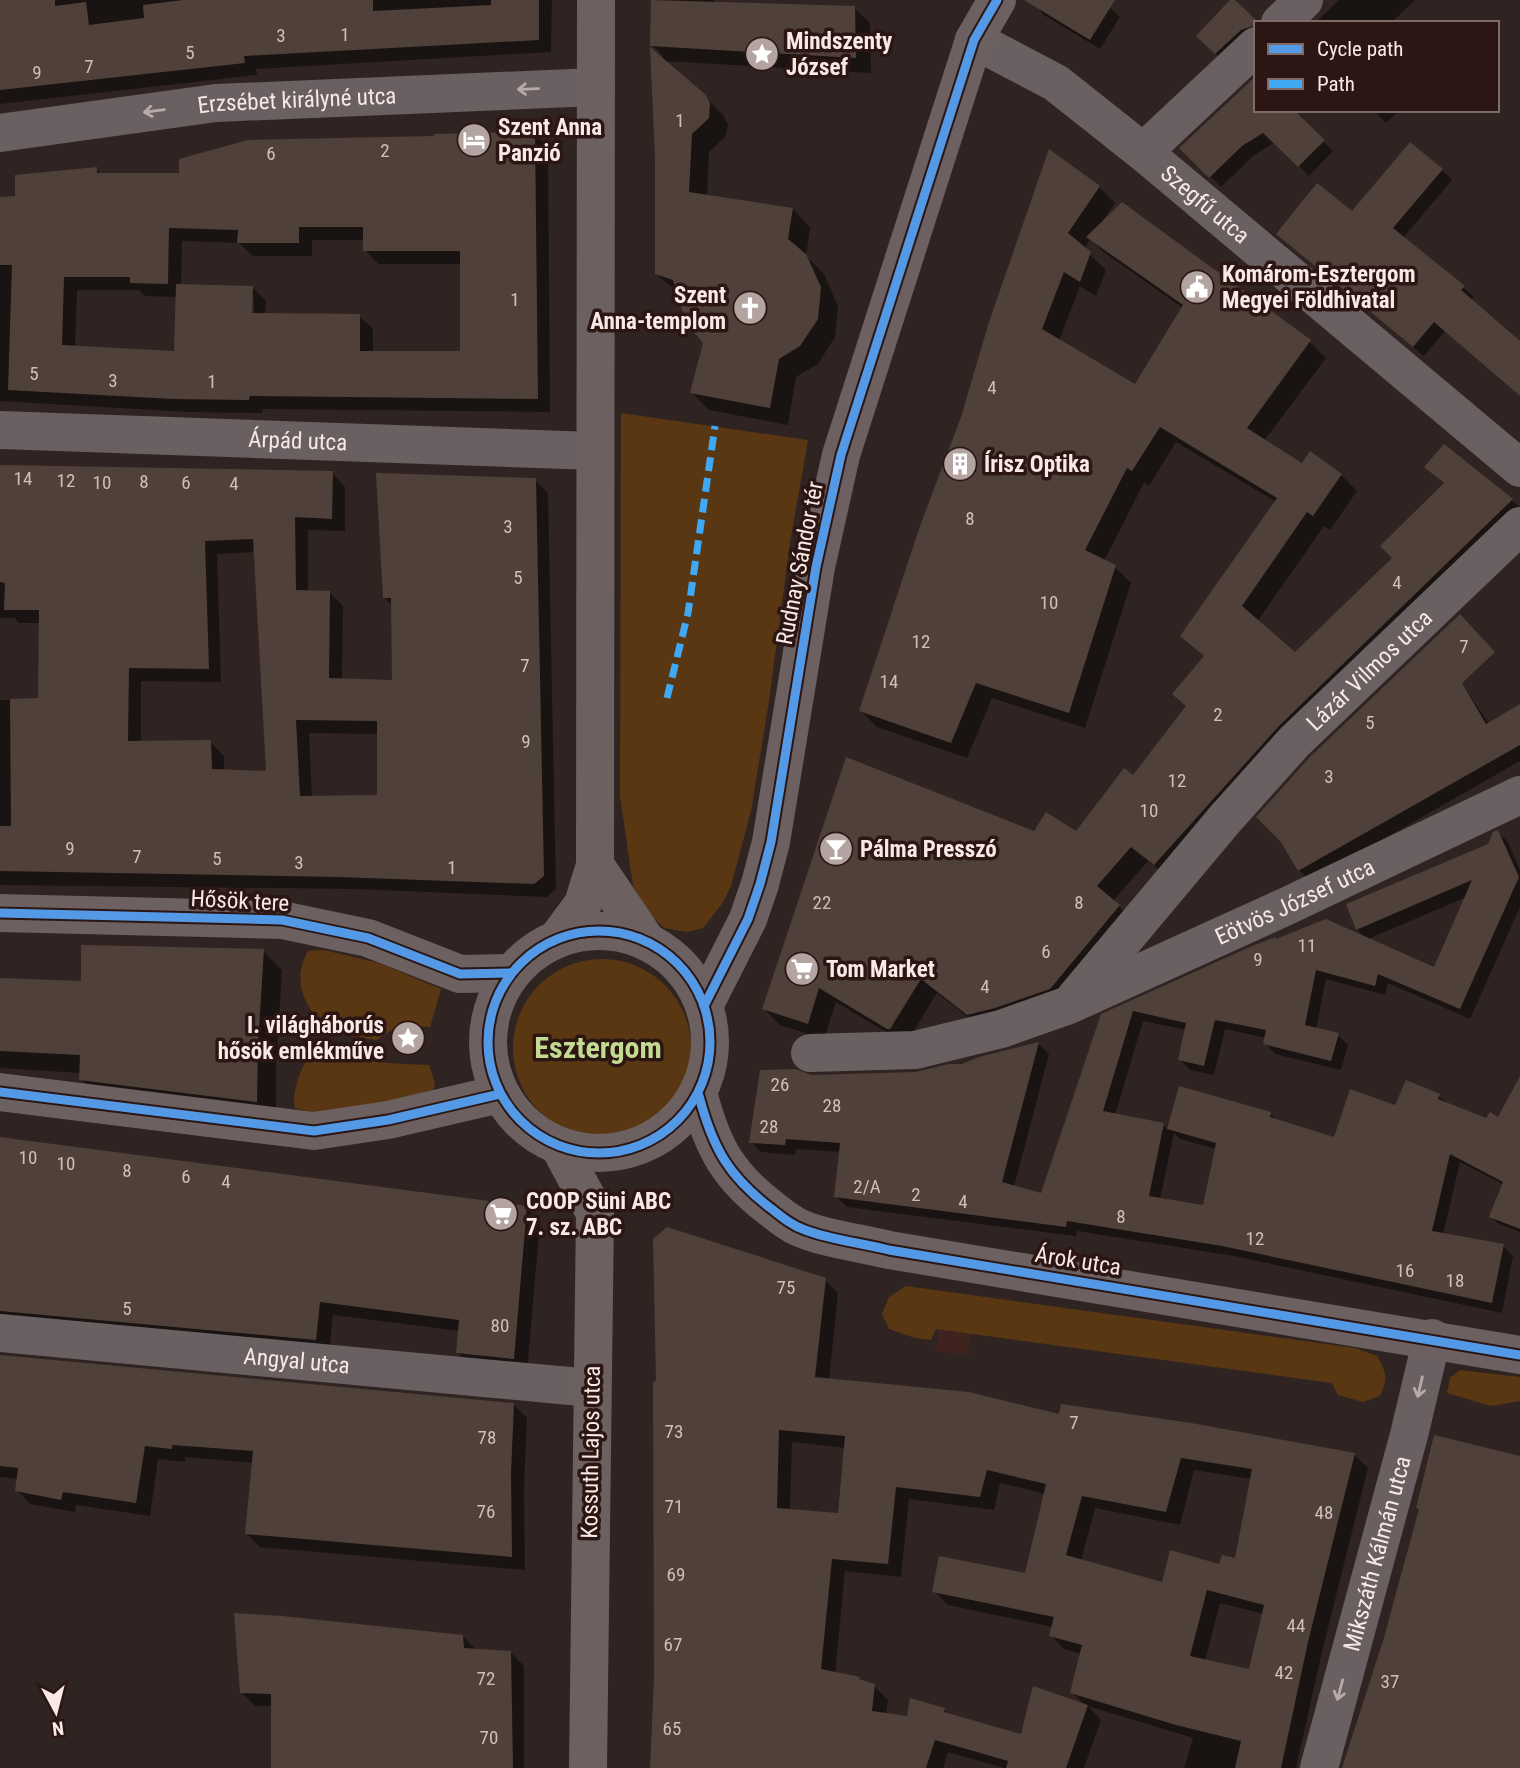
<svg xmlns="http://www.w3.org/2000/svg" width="1520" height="1768" viewBox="0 0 1520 1768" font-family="'Roboto Condensed',sans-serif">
  <rect width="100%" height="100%" fill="#302422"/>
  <path fill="#3e231f" d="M 941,1316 L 973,1321 L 968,1355 L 935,1351 Z"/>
  <g fill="#583712">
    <path d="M 621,413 L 808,440 L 790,543 L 769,701 L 751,811 L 731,886 L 722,904 L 703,928 L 687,932 L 664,928 L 648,912 L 633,886 L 620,796 Z"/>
    <path d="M 324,950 L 379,963 L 441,989 L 430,1027 L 399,1025 L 377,1040 L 327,1033 C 307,1006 290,984 308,951 Z"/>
    <circle cx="602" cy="1048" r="89"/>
    <path d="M 316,1049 C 354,1061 390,1064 429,1065 L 435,1084 L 432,1097 L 320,1114 L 295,1108 C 291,1092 303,1059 316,1049 Z"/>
    <path d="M 906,1286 L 1355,1348 L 1377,1356 C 1387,1374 1388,1378 1380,1396 L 1363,1402 L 1338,1395 L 1332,1383 L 936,1329 L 931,1340 L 915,1338 L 889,1329 L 882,1314 L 889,1297 Z"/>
    <path d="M 1460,1370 L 1520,1377 L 1520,1401 L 1491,1406 L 1447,1393 L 1450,1378 Z"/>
  </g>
  <g fill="#0007" fill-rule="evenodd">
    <path d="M 0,0 L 552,0 L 551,52 L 256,69 L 257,75 L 0,104 Z"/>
    <path d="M 653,0 L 714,0 L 714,4 L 854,8 L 870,23 L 871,73 L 663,61 L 705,97 L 723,115 L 728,124 L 726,136 L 709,152 L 707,196 L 793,209 L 810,227 L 806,256 L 824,274 L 838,306 L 835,337 L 818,364 L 796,377 L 788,425 L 709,410 L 692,393 L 705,343 L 679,293 L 656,274 L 661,59 L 663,56 L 652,45 Z"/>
    <path d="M 1037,0 L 1102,0 L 1120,17 L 1100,49 L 1044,15 L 1034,4 Z"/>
    <path d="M 1339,0 L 1415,0 L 1391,23 L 1315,23 Z"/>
    <path d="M 1256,24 L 1256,37 L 1226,63 L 1198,36 Z"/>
    <path d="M 1256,110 L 1301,110 L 1296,115 L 1333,151 L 1309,176 L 1275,142 L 1253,156 L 1221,187 L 1182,148 Z"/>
    <path d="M 1373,110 L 1400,110 L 1386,123 Z"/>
    <path d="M 534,134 L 548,147 L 550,412 L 263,409 L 262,413 L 188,412 L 0,401 L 0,199 L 17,198 L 96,169 L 102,175 L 181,175 ZM 312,240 L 365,240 L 365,250 L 378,264 L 462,264 L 461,352 L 373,353 L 373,329 L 359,316 L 265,315 L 266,301 L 252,287 L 181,285 L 182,241 L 239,243 L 253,256 L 312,256 ZM 77,290 L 139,290 L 145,296 L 177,297 L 176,353 L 75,347 ZM 251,298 L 254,298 L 254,322 L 250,322 Z"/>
    <path d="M 1442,170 L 1452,180 L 1403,238 L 1463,287 L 1474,297 L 1470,301 L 1520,343 L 1520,396 L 1445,331 L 1424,356 L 1288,244 Z"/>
    <path d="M 1099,187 L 1115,203 L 1102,222 L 1123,205 L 1310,342 L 1326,358 L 1264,441 L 1302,465 L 1341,475 L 1357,491 L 1330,530 L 1324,526 L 1257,622 L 1295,654 L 1395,558 L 1445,485 L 1427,467 L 1445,446 L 1520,507 L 1520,527 L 1171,879 L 1148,861 L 1113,901 L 1135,922 L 1066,1004 L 984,1030 L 937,993 L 906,1044 L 836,1002 L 824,1039 L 780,1025 L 764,1009 L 1034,833 L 1076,834 L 1133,778 L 1188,708 L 1205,657 L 1182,635 L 1276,502 L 1176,442 L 1149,486 L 1144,483 L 1104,561 L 1115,567 L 1131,583 L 1085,728 L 992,698 L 967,758 L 877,727 L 861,711 L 963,418 L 991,323 ZM 1090,239 L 1105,253 L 1183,308 L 1136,386 L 1059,341 L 1080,286 L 1096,296 L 1106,270 L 1084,249 Z"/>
    <path d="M 0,468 L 332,473 L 345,487 L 345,531 L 308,530 L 308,592 L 330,593 L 343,606 L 342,680 L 394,682 L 393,606 L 384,597 L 535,480 L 548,493 L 556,889 L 547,897 L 354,889 L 0,885 L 0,700 L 39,700 L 41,623 L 19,623 L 15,618 L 0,618 ZM 256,552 L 268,773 L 224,771 L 224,756 L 210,742 L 141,742 L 141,681 L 221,682 L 217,554 ZM 309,733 L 379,734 L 378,797 L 312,797 Z"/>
    <path d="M 1445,658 L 1489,724 L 1520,707 L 1520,761 L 1310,881 L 1299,870 L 1283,841 Z"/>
    <path d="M 1498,832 L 1508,842 L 1520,870 L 1520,907 L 1470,1019 L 1388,983 L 1385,995 L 1326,979 L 1316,1029 L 1338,1035 L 1348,1045 L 1341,1070 L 1275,1054 L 1265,1043 L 1266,1038 L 1225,1029 L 1214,1075 L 1190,1070 L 1180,1059 L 1187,1030 L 1143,1021 L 1115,1115 L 1163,1125 L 1169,1130 L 1180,1088 L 1270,1114 L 1278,1121 L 1335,1140 L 1396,1107 L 1439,1096 L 1448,1104 L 1487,1120 L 1499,1119 L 1520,1091 L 1520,1232 L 1499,1224 L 1491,1217 L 1504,1185 L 1460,1162 L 1443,1235 L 1503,1246 L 1513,1256 L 1502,1313 L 1234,1256 L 1077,1231 L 1076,1236 L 847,1207 L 836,1196 L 841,1152 L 796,1149 L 795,1155 L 761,1152 L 751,1142 L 810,1077 L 916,1074 L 963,1065 L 979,1059 L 1039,1044 L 1049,1054 L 1014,1187 L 1042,1195 L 1103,1016 L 1366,939 L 1357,929 L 1489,845 ZM 1467,897 L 1435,969 L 1368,939 ZM 1174,1133 L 1180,1139 L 1216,1149 L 1204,1207 L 1160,1199 Z"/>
    <path d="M 263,951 L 282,970 L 276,1066 L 276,1120 L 100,1098 L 81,1079 L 81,1073 L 0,1068 L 0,979 L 83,983 Z"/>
    <path d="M 0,1137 L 526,1208 L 540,1222 L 527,1372 L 471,1366 L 458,1353 L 460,1331 L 333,1315 L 329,1353 L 0,1330 Z"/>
    <path d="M 825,1280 L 838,1293 L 829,1380 L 1060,1417 L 1354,1455 L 1368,1468 L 1321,1656 L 1296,1768 L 1184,1768 L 1193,1738 L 1088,1706 L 1101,1720 L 1084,1768 L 1004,1768 L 948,1752 L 943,1768 L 654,1768 ZM 792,1442 L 846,1448 L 839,1515 L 790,1511 ZM 1194,1470 L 1252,1479 L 1236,1560 L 1163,1584 L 1081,1561 L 1095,1508 L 1180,1525 ZM 1000,1483 L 1046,1494 L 1026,1575 L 934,1591 L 948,1605 L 1053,1627 L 1051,1635 L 1064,1649 L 1082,1654 L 1072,1692 L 1085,1705 L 1022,1736 L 949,1715 L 944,1710 L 908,1718 L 886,1714 L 888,1700 L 874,1686 L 835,1674 L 845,1571 L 901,1577 L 909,1499 L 994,1510 ZM 1220,1603 L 1264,1614 L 1251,1671 L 1205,1661 Z"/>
    <path d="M 0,1357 L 513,1404 L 527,1418 L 524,1489 L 525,1570 L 260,1547 L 247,1534 L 254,1463 L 185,1457 L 185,1462 L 158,1459 L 150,1516 L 76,1505 L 75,1512 L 30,1504 L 17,1490 L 18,1479 L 0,1477 Z"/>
    <path d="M 463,1636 L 477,1651 L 510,1652 L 524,1666 L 524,1768 L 273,1768 L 273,1706 L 255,1706 L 241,1692 Z"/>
  </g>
  <g fill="#4f403a" fill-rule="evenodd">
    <path d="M 0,0 L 55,0 L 55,6 L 86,2 L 89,25 L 144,18 L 143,5 L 183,0 L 373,0 L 373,11 L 491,5 L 491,0 L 539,0 L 539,40 L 244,56 L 245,63 L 0,90 Z"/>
    <path d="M 651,0 L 855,6 L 856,58 L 650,46 Z"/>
    <path d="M 1024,0 L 1115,0 L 1090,40 Z"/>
    <path d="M 1230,0 L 1235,0 L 1256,20 L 1256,25 L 1241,30 L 1215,54 L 1196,36 Z"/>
    <path d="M 650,47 L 706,95 L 710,104 L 709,118 L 692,134 L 689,192 L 793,208 L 788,239 L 806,254 L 821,287 L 818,319 L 800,346 L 779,359 L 770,408 L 690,393 L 703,343 L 686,323 L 673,280 L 655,274 L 655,157 Z"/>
    <path d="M 1256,76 L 1256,110 L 1299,110 L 1296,112 L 1325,140 L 1298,167 L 1263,133 L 1242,146 L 1209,178 L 1179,148 Z"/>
    <path d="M 535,132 L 538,399 L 250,396 L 249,400 L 173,399 L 8,390 L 12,265 L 0,265 L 0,197 L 15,196 L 15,175 L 97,167 L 97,173 L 179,173 L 179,159 L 248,140 L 434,136 L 434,134 ZM 299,227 L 363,227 L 363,251 L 460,251 L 460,351 L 360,351 L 360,314 L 252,313 L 253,286 L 176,284 L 174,351 L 62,345 L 64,277 L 130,277 L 130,283 L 168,284 L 169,228 L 238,230 L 237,243 L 299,243 Z"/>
    <path d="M 1410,142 L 1443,169 L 1393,228 L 1465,286 L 1461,290 L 1520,341 L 1520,396 L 1434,322 L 1413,347 L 1276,234 L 1317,183 L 1352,211 Z"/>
    <path d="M 1049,149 L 1100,186 L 1068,233 L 1091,252 L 1080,282 L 1064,272 L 1042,329 L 1135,384 L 1183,305 L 1086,237 L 1122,202 L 1311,340 L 1247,428 L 1302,463 L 1310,451 L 1342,474 L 1313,516 L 1307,512 L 1242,606 L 1295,652 L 1392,558 L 1380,546 L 1444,483 L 1424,467 L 1444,444 L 1513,499 L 1279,726 L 1154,865 L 1131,847 L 1097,886 L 1120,905 L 1050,989 L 995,1008 L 967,1015 L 921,979 L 890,1029 L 887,1029 L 819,988 L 808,1024 L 762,1009 L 846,757 L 1034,831 L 1046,812 L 1076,831 L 1124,768 L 1133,775 L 1186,706 L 1172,694 L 1204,656 L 1180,636 L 1277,498 L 1160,427 L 1132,471 L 1127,468 L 1085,550 L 1116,565 L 1069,713 L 976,683 L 951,743 L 859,711 L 920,526 L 961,417 L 989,322 Z"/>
    <path d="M 0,465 L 333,471 L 332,519 L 295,517 L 296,590 L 330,591 L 329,678 L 392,680 L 391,598 L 383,598 L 376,473 L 536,478 L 544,876 L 534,884 L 339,877 L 0,871 L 0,826 L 11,826 L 10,699 L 38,698 L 39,610 L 4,610 L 5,583 L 0,582 ZM 253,539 L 266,771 L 212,769 L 211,740 L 128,741 L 129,668 L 209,669 L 205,541 ZM 296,720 L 377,721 L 377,795 L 300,796 Z"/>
    <path d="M 1460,614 L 1495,652 L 1462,683 L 1486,724 L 1520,704 L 1520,745 L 1298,871 L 1281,842 L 1256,817 L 1310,757 Z"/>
    <path d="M 1498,830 L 1519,877 L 1460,1009 L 1378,974 L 1375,986 L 1316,970 L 1305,1025 L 1339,1033 L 1331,1061 L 1263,1044 L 1266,1030 L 1215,1020 L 1204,1066 L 1178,1060 L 1186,1023 L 1133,1011 L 1103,1111 L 1164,1123 L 1149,1196 L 1203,1205 L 1216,1143 L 1167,1129 L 1179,1086 L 1271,1112 L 1270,1117 L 1334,1137 L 1350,1089 L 1395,1105 L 1406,1080 L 1440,1094 L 1438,1099 L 1486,1118 L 1490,1112 L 1498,1117 L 1520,1076 L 1520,1229 L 1489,1217 L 1503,1182 L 1450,1154 L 1432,1231 L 1504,1244 L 1492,1303 L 1222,1246 L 1067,1221 L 1066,1227 L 834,1197 L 840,1143 L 786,1139 L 785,1145 L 749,1143 L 760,1070 L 796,1069 L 811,1075 L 916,1072 L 949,1064 L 962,1064 L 979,1057 L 1039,1042 L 1002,1182 L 1041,1193 L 1101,1014 L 1252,946 L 1276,937 L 1276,939 L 1326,919 L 1434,967 L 1472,880 L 1356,930 L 1346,904 L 1488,844 L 1493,832 Z"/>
    <path d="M 81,945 L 264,949 L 258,1046 L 257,1102 L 79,1080 L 80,1055 L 0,1051 L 0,978 L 81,981 Z"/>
    <path d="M 0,1137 L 527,1206 L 514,1359 L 456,1353 L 459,1320 L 320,1302 L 316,1340 L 0,1311 Z"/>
    <path d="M 667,1227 L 826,1278 L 815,1377 L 969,1392 L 1059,1414 L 1061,1404 L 1191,1423 L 1355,1453 L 1308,1642 L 1281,1768 L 1235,1768 L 1241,1741 L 1176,1725 L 1070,1693 L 1082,1645 L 1049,1636 L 1054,1617 L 932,1592 L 939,1556 L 1025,1573 L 1046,1484 L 987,1470 L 980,1497 L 896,1487 L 888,1564 L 832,1559 L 821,1669 L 860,1677 L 859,1679 L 875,1684 L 872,1711 L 907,1716 L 910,1698 L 945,1708 L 944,1712 L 1021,1734 L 1033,1686 L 1088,1705 L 1066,1768 L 1006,1768 L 1008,1761 L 935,1740 L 926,1768 L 650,1768 L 654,1677 L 653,1382 L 656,1381 L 653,1239 ZM 779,1430 L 845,1436 L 838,1513 L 777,1508 ZM 1181,1458 L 1252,1469 L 1235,1558 L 1222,1555 L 1219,1564 L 1170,1550 L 1162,1582 L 1066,1555 L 1082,1496 L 1166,1512 ZM 1207,1590 L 1264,1605 L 1249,1669 L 1190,1656 Z"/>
    <path d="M 0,1355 L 514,1403 L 511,1474 L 512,1557 L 245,1534 L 253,1451 L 172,1445 L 172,1449 L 145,1446 L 136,1503 L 63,1492 L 61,1500 L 15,1491 L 18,1468 L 0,1466 Z"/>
    <path d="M 1434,1435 L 1520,1456 L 1520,1768 L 1342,1768 L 1383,1641 L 1419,1509 L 1416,1508 Z"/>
    <path d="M 234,1613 L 282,1616 L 463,1635 L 464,1648 L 511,1651 L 513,1768 L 271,1768 L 271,1694 L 240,1693 Z"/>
  </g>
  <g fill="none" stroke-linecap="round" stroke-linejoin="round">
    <g stroke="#6a6061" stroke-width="38">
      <path d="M 1280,23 L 1304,0"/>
      <path id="s1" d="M 974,40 L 1056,83 L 1143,152 L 1520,468"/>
      <path id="s2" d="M 0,133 L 216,103 L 596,87"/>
      <path d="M 1143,152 L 1256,46"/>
      <path id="s3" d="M 0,430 L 594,451"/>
      <path id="s4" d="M 1075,998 L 1225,819 L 1294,742 L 1520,526"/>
      <path id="s5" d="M 810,1053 L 915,1050 L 1001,1029 L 1069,1005 L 1287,906 L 1520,795"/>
      <path id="s6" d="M 0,1333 L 591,1388"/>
      <path id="s7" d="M 1319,1768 L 1409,1435 L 1432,1338"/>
    </g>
    <g stroke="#6c6061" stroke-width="38">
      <path d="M 595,865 L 647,942"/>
      <path d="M 0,913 L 282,920 L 368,938 L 460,974 L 511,973"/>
      <circle cx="599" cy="1042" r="111"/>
      <path d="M 557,939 L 583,904 L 595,865 L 596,0"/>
      <path d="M 704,1006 L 748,919 L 760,884 L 771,842 L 816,567 L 841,455 L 974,40 L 997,0"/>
      <path d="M 0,1092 L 314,1131 L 388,1120 L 500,1094"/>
      <path d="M 699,1096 C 713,1149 729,1177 773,1210 C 783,1218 793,1226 805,1230 C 831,1240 862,1243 889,1250 L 1520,1355"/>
      <path d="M 559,1146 L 595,1213 L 588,1768"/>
    </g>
    <path stroke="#3fa9f5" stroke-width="7" stroke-dasharray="14 7" stroke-linecap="butt" d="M 667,698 L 688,613 L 715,426"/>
    <g stroke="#2c1613" stroke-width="13">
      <g id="cycleway">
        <path d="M 0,913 L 282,920 L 368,938 L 460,974 L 511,973"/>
        <circle cx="599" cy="1042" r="111"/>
        <path d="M 704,1006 L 748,919 L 760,884 L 771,842 L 816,567 L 841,455 L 974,40 L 997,0"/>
        <path d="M 0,1092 L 314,1131 L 388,1120 L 500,1094"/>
        <path d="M 699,1096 C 713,1149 729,1177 773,1210 C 783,1218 793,1226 805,1230 C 831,1240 862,1243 889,1250 L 1520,1355"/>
      </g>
    </g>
    <use href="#cycleway" stroke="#5399e6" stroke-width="9"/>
  </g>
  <defs><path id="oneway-shaft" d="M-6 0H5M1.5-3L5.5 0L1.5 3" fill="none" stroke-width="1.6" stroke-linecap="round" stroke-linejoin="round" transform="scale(1.75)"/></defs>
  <g stroke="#b9abaa">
    <use href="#oneway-shaft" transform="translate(528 89) rotate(178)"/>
    <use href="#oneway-shaft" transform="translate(154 111) rotate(172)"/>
    <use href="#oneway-shaft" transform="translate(1420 1387) rotate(103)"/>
    <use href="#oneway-shaft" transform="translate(1340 1690) rotate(105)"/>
  </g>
  <defs>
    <g id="sight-disc" transform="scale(1.75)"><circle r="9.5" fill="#b3a4a1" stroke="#2c1613"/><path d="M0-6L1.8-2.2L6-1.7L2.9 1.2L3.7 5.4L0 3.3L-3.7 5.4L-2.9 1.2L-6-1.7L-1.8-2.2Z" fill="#fff"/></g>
    <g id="hotel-disc" transform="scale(1.75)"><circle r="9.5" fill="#b3a4a1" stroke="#2c1613"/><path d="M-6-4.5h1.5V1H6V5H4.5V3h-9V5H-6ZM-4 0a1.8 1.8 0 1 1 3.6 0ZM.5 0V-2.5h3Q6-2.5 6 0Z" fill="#fff"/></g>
    <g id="civic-disc" transform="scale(1.75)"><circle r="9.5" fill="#b3a4a1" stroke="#2c1613"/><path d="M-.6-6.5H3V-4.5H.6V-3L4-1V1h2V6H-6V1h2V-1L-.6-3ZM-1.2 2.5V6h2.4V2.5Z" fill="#fff"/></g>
    <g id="church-disc" transform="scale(1.75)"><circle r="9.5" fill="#b3a4a1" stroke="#2c1613"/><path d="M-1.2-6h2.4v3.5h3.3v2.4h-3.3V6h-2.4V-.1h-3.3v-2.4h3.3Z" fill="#fff"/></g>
    <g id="building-disc" transform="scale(1.75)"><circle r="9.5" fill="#b3a4a1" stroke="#2c1613"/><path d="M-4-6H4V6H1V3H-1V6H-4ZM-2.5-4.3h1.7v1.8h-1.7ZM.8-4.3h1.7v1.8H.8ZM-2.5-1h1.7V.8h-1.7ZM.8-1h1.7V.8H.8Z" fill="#fff"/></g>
    <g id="bar-disc" transform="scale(1.75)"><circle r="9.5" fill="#b3a4a1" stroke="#2c1613"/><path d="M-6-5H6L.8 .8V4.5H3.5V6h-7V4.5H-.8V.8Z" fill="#fff"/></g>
    <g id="supermarket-disc" transform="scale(1.75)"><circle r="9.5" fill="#b3a4a1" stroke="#2c1613"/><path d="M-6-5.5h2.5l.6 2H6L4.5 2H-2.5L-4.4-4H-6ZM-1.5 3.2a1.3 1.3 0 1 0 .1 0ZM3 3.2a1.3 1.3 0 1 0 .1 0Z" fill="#fff"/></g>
  </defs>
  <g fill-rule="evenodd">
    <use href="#sight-disc" x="762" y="54"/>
    <use href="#hotel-disc" x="474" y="140"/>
    <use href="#civic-disc" x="1197" y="287"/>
    <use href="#church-disc" x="750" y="308"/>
    <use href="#building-disc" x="960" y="464"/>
    <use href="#bar-disc" x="836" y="849"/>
    <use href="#supermarket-disc" x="802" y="969"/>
    <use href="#sight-disc" x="408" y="1038"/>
    <use href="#supermarket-disc" x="501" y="1214"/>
  </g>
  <g text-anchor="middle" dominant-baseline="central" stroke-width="7" stroke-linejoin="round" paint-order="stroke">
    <g font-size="19" fill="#cebfbb">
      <text x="345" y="34">1</text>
      <text x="281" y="35">3</text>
      <text x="190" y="52">5</text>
      <text x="89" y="66">7</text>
      <text x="37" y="72">9</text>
      <text x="680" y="120">1</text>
      <text x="385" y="150">2</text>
      <text x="271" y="153">6</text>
      <text x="515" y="299">1</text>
      <text x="34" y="373">5</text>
      <text x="113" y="380">3</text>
      <text x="212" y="381">1</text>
      <text x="992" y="387">4</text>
      <text x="23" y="478">14</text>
      <text x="66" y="480">12</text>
      <text x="144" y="481">8</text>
      <text x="102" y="482">10</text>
      <text x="186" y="482">6</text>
      <text x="234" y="483">4</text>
      <text x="970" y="518">8</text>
      <text x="508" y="526">3</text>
      <text x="518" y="577">5</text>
      <text x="1397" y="582">4</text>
      <text x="1049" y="602">10</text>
      <text x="921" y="641">12</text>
      <text x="1464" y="646">7</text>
      <text x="525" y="665">7</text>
      <text x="889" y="681">14</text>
      <text x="1218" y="714">2</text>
      <text x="1370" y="722">5</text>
      <text x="526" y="741">9</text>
      <text x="1329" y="776">3</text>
      <text x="1177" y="780">12</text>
      <text x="1149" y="810">10</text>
      <text x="70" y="848">9</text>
      <text x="137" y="856">7</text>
      <text x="217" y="858">5</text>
      <text x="299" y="862">3</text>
      <text x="452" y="867">1</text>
      <text x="822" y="902">22</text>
      <text x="1079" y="902">8</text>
      <text x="1307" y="945">11</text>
      <text x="1046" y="951">6</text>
      <text x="1258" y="959">9</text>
      <text x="985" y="986">4</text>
      <text x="780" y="1084">26</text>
      <text x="832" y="1105">28</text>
      <text x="769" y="1126">28</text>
      <text x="28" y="1157">10</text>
      <text x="66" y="1163">10</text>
      <text x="127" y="1170">8</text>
      <text x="186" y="1176">6</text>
      <text x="226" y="1181">4</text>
      <text x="867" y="1186">2/A</text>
      <text x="916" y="1194">2</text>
      <text x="963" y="1201">4</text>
      <text x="1121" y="1216">8</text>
      <text x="1255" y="1238">12</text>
      <text x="1405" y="1270">16</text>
      <text x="1455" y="1280">18</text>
      <text x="786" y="1287">75</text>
      <text x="127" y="1308">5</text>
      <text x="500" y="1325">80</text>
      <text x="1074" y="1422">7</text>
      <text x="674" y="1431">73</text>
      <text x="487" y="1437">78</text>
      <text x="674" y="1506">71</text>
      <text x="486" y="1511">76</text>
      <text x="1324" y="1512">48</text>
      <text x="676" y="1574">69</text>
      <text x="1296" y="1625">44</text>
      <text x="673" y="1644">67</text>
      <text x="1284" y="1672">42</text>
      <text x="486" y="1678">72</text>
      <text x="1390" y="1681">37</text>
      <text x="672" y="1728">65</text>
      <text x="489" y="1737">70</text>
    </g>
    <g font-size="23" font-weight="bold" fill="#f9e9e6" stroke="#2c1613" text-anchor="start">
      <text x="786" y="41">Mindszenty<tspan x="786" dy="26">József</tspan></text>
      <text x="498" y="127">Szent Anna<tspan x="498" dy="26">Panzió</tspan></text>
      <text x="1222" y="274">Komárom-Esztergom<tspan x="1222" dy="26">Megyei Földhivatal</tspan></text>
      <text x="726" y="295" text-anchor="end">Szent<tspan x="726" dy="26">Anna-templom</tspan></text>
      <text x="984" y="464">Írisz Optika</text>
      <text x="860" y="849">Pálma Presszó</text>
      <text x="826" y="969">Tom Market</text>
      <text x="384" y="1025" text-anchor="end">I. világháborús<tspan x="384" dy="26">hősök emlékműve</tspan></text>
      <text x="526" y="1201">COOP Süni ABC<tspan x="526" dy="26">7. sz. ABC</tspan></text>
    </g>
    <g font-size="23" fill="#f9e9e6" stroke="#2c1613">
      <text stroke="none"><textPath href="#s2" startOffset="299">Erzsébet királyné utca</textPath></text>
      <text stroke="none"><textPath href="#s1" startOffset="285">Szegfű utca</textPath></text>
      <text stroke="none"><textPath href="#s3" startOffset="298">Árpád utca</textPath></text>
      <text transform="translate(800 563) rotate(-79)">Rudnay Sándor tér</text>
      <text stroke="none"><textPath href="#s4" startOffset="441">Lázár Vilmos utca</textPath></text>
      <text transform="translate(240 901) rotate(3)">Hősök tere</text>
      <text stroke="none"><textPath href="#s5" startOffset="514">Eötvös József utca</textPath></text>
      <text transform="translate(1078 1261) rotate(9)">Árok utca</text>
      <text stroke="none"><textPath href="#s6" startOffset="298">Angyal utca</textPath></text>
      <text transform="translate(591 1452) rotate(-89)">Kossuth Lajos utca</text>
      <text stroke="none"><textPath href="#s7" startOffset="222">Mikszáth Kálmán utca</textPath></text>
    </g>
    <g font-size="30" font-weight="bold" fill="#c3db91" stroke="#2c1613">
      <text x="598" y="1047">Esztergom</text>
    </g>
  </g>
  <rect x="1254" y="21" width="245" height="91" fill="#2c1613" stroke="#7e6a67" stroke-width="2"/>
  <rect x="1268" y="44" width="35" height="10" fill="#5399e6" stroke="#7e6a67" stroke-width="2"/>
  <text x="1317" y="56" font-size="21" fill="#f9e9e6">Cycle path</text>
  <rect x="1268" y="79" width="35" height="10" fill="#3fa9f5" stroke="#7e6a67" stroke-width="2"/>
  <text x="1317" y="91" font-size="21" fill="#f9e9e6">Path</text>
  <g transform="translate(56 1712) rotate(173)" stroke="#2c1613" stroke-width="5" paint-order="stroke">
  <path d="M0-5L12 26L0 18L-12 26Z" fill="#f9e9e6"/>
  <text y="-10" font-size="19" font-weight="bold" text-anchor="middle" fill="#f9e9e6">N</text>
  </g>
</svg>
